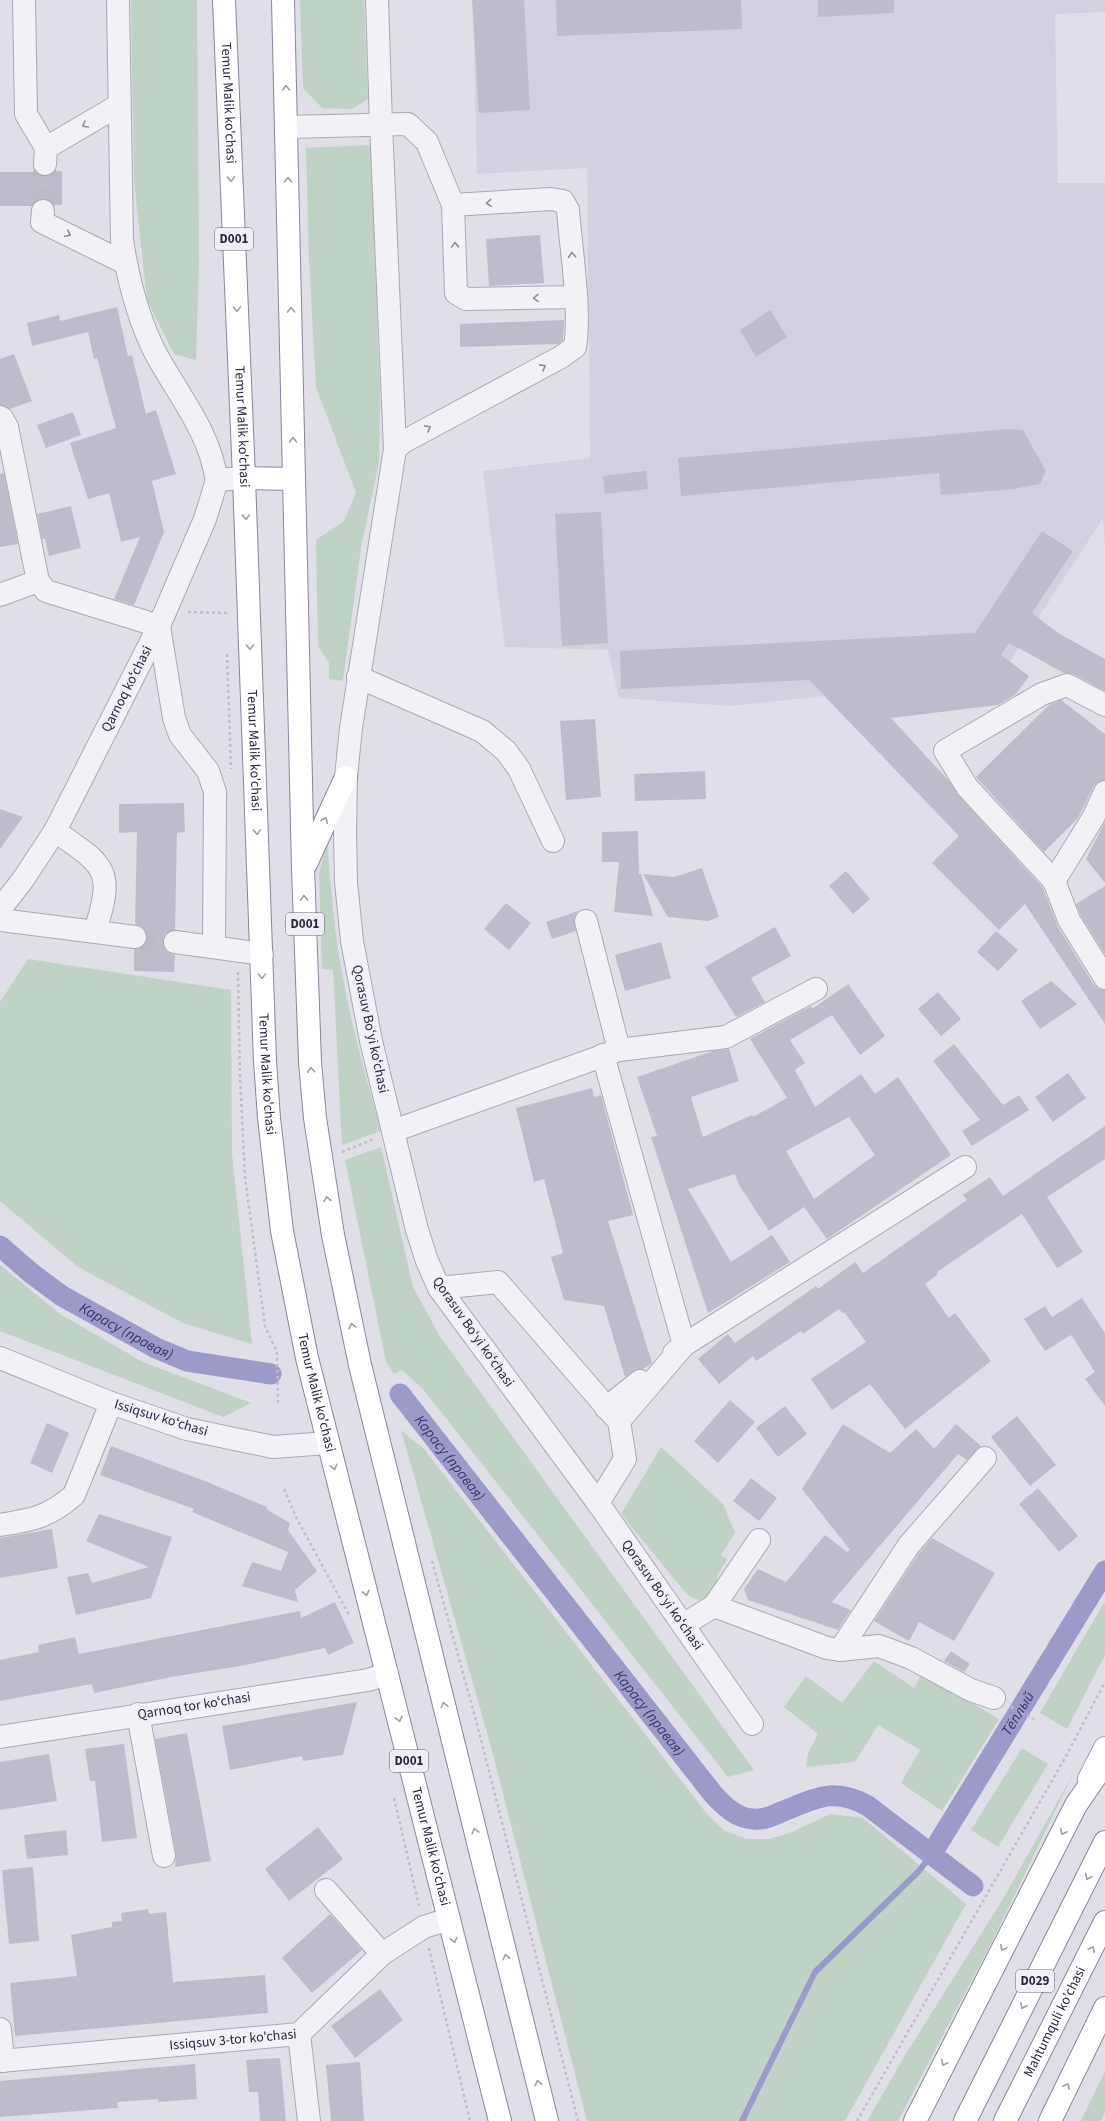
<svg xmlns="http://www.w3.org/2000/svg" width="1105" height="2121" viewBox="0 0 1105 2121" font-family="'Source Sans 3',sans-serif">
  <rect width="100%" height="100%" fill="#e0dfe8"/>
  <path fill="#d2d1dd" d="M 473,0 L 1105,0 L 1105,12 L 1055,14 L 1058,183 L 1105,183 L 1105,547 L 1103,518 L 1000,677 L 731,706 L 619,698 L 608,650 L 505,647 L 483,471 L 590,458 L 587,168 L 477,174 Z"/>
  <g fill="#c0d2c5">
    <path d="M 131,0 L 197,0 L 199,263 L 196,360 L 174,354 L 147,300 L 134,181 Z"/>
    <path d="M 300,0 L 364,0 L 368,99 L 352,109 L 322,108 L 303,88 Z"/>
    <path d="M 371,145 L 380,397 L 379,462 L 361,548 L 343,681 L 329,679 L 329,663 L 318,646 L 316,540 L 344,521 L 356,493 L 316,387 L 309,260 L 306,148 Z"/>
    <path d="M 327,842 C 331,887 334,933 343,978 C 352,1030 367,1080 381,1131 L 342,1145 L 333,970 L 322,969 L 319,874 Z"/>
    <path d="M 28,959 L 231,990 L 232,1153 L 252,1344 L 183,1323 L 78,1267 L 0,1201 L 0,1002 Z"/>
    <path d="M 381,1147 L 413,1287 L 439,1335 L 754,1770 L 728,1777 L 423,1389 L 402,1370 L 394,1374 L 386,1362 L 345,1160 Z"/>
    <path d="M 0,1265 L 60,1314 L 143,1362 L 251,1403 L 223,1417 L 0,1331 Z"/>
    <path d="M 401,1430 L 424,1449 L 707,1814 L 725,1831 L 747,1839 L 769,1839 L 790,1833 L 830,1814 L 863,1818 L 966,1904 L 845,2121 L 587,2121 L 491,1747 Z"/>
    <path d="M 661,1447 L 723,1504 L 735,1533 L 721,1555 L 727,1559 L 717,1576 L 718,1594 C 705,1600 697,1603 686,1593 L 621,1514 Z"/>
    <path d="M 1105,1601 L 1105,1655 L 1067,1729 L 1040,1713 Z"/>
    <path d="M 874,1661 L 914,1688 L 922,1673 L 999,1719 L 942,1811 L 901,1783 L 920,1750 L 878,1725 L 855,1762 L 806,1767 L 808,1753 L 818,1734 L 784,1707 L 806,1676 L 842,1703 Z"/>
    <path d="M 1022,1748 L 1048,1764 L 998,1847 L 971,1830 Z"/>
    <path d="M 1073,1774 L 994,1938 L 898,2121 L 867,2121 L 904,2057 L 1003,1899 Z"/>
    <path d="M 1105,2071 L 1105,2112 L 1101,2121 L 1081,2121 Z"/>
  </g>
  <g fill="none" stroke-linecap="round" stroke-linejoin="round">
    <path stroke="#9b9ac8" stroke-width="6" d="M 742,2121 L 815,1972 L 919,1871 L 931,1855"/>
    <g stroke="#9b9ac8" stroke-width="21">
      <path id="s1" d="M 0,1246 L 31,1273 L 62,1296 L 156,1348 L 187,1361 L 271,1374"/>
      <path id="s2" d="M 400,1394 L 713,1794 C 724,1806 737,1819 754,1819 C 763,1820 773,1816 781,1812 C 815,1799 833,1786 868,1806 L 973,1886"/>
      <path id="s3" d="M 931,1855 L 1105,1571"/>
    </g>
  </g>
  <g fill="#bebccb" fill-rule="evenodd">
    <path d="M 472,0 L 524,0 L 530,110 L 479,113 Z"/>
    <path d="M 556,0 L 741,0 L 742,29 L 557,36 Z"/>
    <path d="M 818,0 L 894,0 L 894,13 L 818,17 Z"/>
    <path d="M 55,171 L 62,171 L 62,205 L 54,205 L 50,201 L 44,199 L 37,200 L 32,206 L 0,206 L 0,172 L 36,172 L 45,176 Z"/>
    <path d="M 540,235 L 544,283 L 489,286 L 486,239 Z"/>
    <path d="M 117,307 L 128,356 L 132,355 L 146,414 L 156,410 L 176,474 L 152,481 L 164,532 L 134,605 L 114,599 L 140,537 L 121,542 L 109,493 L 88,499 L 70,443 L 116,428 L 97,358 L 94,359 L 88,332 L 32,346 L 27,323 L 59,315 L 60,321 Z"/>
    <path d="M 770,310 L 787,337 L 756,357 L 740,330 Z"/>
    <path d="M 564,320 L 563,340 L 558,344 L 460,347 L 460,324 Z"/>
    <path d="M 14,354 L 32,401 L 10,409 L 0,405 L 0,359 Z"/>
    <path d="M 73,412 L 81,435 L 46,448 L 37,425 Z"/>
    <path d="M 1009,429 L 1023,430 L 1046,471 L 1040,484 L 1014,489 L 941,495 L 939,473 L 681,496 L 678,458 Z"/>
    <path d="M 646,471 L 648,489 L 605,494 L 603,476 Z"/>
    <path d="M 4,473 L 18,544 L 0,547 L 0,474 Z"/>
    <path d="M 71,506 L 81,548 L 49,556 L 45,539 L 42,539 L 37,514 Z"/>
    <path d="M 601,512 L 608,643 L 562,646 L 555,514 Z"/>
    <path d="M 1042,531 L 1073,551 L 1032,613 L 1058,633 L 1105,659 L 1105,691 L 1073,674 L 1064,673 L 1009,643 L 1001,655 L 1029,676 L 1015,695 L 998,705 L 891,718 L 949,781 L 958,795 L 1043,888 L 1058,927 L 1094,985 L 1099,989 L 1105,990 L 1105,1024 L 1025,904 L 999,930 L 932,863 L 959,836 L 809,680 L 621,689 L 620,651 L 975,633 Z"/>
    <path d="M 1061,700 L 1105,734 L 1105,780 L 1098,782 L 1094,786 L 1078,818 L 1044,852 L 976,777 L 1049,705 Z"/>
    <path d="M 595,719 L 601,797 L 566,800 L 560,721 Z"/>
    <path d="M 705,771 L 706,799 L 635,801 L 634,774 Z"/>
    <path d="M 184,803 L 185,832 L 177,833 L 175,930 L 165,934 L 163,941 L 167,952 L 175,955 L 174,972 L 134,971 L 134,949 L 145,945 L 147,938 L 143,927 L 135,924 L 137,832 L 119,833 L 119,804 Z"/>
    <path d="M 0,809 L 23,817 L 0,849 Z"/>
    <path d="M 1105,822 L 1105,883 L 1086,859 Z"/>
    <path d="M 638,831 L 639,874 L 641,874 L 653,916 L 614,912 L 619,862 L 602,862 L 602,832 Z"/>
    <path d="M 702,868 L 719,917 L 708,921 L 668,917 L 643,874 L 674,877 Z"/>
    <path d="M 846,871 L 870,899 L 853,914 L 829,886 Z"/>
    <path d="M 1105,886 L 1105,954 L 1080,914 L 1076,904 Z"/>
    <path d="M 506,903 L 531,923 L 509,950 L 484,929 Z"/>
    <path d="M 578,911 L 574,918 L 576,931 L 552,939 L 546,922 Z"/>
    <path d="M 775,927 L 791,956 L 751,978 L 765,1002 L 736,1017 L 705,967 Z"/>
    <path d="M 996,931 L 1018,950 L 998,971 L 977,952 Z"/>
    <path d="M 661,942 L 671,978 L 625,991 L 615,955 Z"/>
    <path d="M 1051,981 L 1077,1004 L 1040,1029 L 1021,1001 Z"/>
    <path d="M 848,984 L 885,1036 L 860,1055 L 832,1015 L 790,1040 L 805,1063 L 795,1070 L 815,1107 L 861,1074 L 875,1094 L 898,1077 L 951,1155 L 827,1239 L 804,1207 L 769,1231 L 739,1185 L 735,1174 L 688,1189 L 731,1262 L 772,1235 L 790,1262 L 708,1313 L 651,1137 L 657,1136 L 637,1077 L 713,1051 L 729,1049 L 739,1081 L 691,1097 L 703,1137 L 752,1115 L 753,1117 L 787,1098 L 750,1039 L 811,1006 L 812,1009 ZM 849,1117 L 875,1155 L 814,1199 L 786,1151 Z"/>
    <path d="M 938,992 L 961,1019 L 941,1036 L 918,1009 Z"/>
    <path d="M 954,1044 L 1003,1105 L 1019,1095 L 1029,1110 L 972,1146 L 962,1131 L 980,1120 L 933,1061 Z"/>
    <path d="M 1068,1073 L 1086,1098 L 1053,1122 L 1035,1097 Z"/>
    <path d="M 592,1088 L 594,1097 L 601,1095 L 633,1215 L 608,1221 L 652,1363 L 643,1369 L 633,1371 L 625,1377 L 604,1306 L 564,1300 L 551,1257 L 563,1253 L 544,1179 L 534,1182 L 516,1108 Z"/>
    <path d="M 1105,1126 L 1105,1159 L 1047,1197 L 1083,1252 L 1057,1268 L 1022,1214 L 937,1272 L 938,1274 L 925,1284 L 949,1318 L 955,1313 L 991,1361 L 905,1429 L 870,1384 L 832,1410 L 811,1379 L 866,1342 L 844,1312 L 843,1314 L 839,1309 L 803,1334 L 801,1331 L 756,1361 L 753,1356 L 719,1384 L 698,1359 L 728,1334 L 735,1343 L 816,1286 L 818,1289 L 855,1262 L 863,1273 L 967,1200 L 963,1195 L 990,1177 L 1003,1196 Z"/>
    <path d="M 1082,1298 L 1105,1333 L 1105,1406 L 1085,1379 L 1095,1372 L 1071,1335 L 1045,1351 L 1024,1319 L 1045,1306 L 1052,1317 Z"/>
    <path d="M 730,1400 L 755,1422 L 718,1463 L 694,1441 Z"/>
    <path d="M 785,1406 L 807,1434 L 778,1457 L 756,1428 Z"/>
    <path d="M 1017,1416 L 1056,1465 L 1030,1486 L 991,1437 Z"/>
    <path d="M 47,1423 L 69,1433 L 52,1473 L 30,1463 Z"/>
    <path d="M 843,1424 L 890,1453 L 916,1429 L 934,1449 L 956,1424 L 981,1446 L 967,1460 L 958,1454 L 832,1602 L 851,1610 L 838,1630 L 748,1600 L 744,1589 L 758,1569 L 786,1582 L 825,1535 L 847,1552 L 850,1550 L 802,1489 Z"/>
    <path d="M 111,1446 L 205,1481 L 267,1507 L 266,1509 L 290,1523 L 288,1530 L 317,1571 L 295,1590 L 298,1602 L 242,1586 L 252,1562 L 281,1571 L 288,1552 L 192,1512 L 194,1509 L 100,1475 Z"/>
    <path d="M 751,1478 L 777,1498 L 759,1521 L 733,1501 Z"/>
    <path d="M 1038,1488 L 1078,1536 L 1059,1552 L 1019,1504 Z"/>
    <path d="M 99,1514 L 172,1537 L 151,1598 L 76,1615 L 67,1577 L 88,1573 L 92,1583 L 149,1567 L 86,1541 Z"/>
    <path d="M 52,1529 L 58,1568 L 0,1578 L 0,1538 Z"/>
    <path d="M 932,1538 L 995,1573 L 954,1641 L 919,1622 L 909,1641 L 874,1621 L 919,1553 Z"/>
    <path d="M 335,1602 L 354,1643 L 328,1655 L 325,1648 L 246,1665 L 171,1677 L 94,1693 L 92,1684 L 0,1701 L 0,1660 L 39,1652 L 38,1645 L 75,1637 L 79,1654 L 300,1611 L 301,1618 Z"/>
    <path d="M 951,1651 L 970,1664 L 964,1672 L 944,1661 Z"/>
    <path d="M 357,1702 L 343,1755 L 303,1761 L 302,1756 L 230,1770 L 222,1726 Z"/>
    <path d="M 187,1733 L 211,1861 L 175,1867 L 176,1854 L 155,1739 Z"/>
    <path d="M 124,1744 L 137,1838 L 102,1842 L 95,1781 L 90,1781 L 85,1749 Z"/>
    <path d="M 49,1754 L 57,1801 L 0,1810 L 0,1762 Z"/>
    <path d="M 318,1827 L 343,1859 L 289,1901 L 265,1869 Z"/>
    <path d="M 66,1830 L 68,1855 L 27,1859 L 24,1835 Z"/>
    <path d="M 33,1867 L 39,1941 L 9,1944 L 2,1870 Z"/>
    <path d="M 148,1909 L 149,1914 L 166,1912 L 173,1982 L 265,1975 L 268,2013 L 15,2036 L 10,1983 L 77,1976 L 71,1935 L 112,1927 L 112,1922 L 122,1921 L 121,1913 Z"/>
    <path d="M 330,1914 L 362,1950 L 312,1993 L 282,1958 Z"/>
    <path d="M 380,1989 L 403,2020 L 355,2058 L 331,2026 Z"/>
    <path d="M 280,2058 L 286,2121 L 260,2121 L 258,2092 L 249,2092 L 246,2060 Z"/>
    <path d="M 360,2062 L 364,2121 L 331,2121 L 326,2065 Z"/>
    <path d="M 195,2064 L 197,2099 L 158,2102 L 158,2099 L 117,2102 L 118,2108 L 0,2117 L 0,2081 Z"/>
  </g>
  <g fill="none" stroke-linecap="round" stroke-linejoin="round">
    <g stroke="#bcbac6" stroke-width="22" stroke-dasharray="22 11" stroke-linecap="butt">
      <path d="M 43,211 L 45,164"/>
      <path d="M 135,937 L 175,942"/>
    </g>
    <g stroke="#aaa8b5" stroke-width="24">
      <g id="minor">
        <path d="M 24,0 L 26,114 L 46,148"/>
        <path d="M 118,0 L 122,240 C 128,279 138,319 156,354 C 174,387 198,418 210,453 C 213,462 215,471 217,480"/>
        <path d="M 377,0 L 381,124 L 395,449 L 351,728 L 346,777 L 345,830 L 346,882 L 352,941 L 371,1041 L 417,1230 L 427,1261 L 439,1288 L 598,1503 L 752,1724"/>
        <path d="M 287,127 L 408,124 L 427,142 L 453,205 L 551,199 L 563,201 L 568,210 C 571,250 581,309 575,347 L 561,357 L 405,441 L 395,449"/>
        <path d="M 45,164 L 46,148 L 119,105"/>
        <path d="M 453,205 L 456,293 L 466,299 L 575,297"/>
        <path d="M 43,211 L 42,222 L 125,263"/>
        <path d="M 0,417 L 2,418 L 7,427 L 38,581 L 46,591 L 159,626 L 174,718 L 180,735 L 208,771 L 215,792 L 214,946"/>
        <path d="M 0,595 L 38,581"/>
        <path d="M 358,677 L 482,731 L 506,751 L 519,769 L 553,841"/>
        <path d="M 1105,705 L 1067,685 L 1042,694 L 945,751 L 967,787 L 1054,881 L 1069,920 L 1105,978"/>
        <path d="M 55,831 C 105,866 115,869 95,931"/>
        <path d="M 1054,881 L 1093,818 L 1105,792"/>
        <path d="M 0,909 L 22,881 L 55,831 L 159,626 L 205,519 L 217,480 L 244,478"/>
        <path d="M 0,920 L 135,937"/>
        <path d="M 586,921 L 619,1050"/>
        <path d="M 175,942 L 262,954"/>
        <path d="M 603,1055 L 684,1345 L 674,1353"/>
        <path d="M 393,1131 L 619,1050 L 726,1037 L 816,989"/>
        <path d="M 439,1288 L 498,1282 L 616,1418"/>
        <path d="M 0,1358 L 111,1403 L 187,1429 L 273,1447 L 328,1443"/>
        <path d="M 606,1408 L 640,1381"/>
        <path d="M 598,1503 L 625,1459 L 619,1421 L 684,1345 L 965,1167"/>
        <path d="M 0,1525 C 32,1520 49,1517 74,1495 L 111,1403"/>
        <path d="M 714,1606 L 759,1540"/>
        <path d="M 683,1625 L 714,1606 L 827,1648 L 840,1650 L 879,1646 L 911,1658 L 971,1690 L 994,1698"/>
        <path d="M 840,1650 L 909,1545 L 985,1458"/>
        <path d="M 138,1714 L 164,1856"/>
        <path d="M 0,1737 L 368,1680 L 387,1674"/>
        <path d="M 326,1890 L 382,1954"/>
        <path d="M 0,2029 L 3,2061"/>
        <path d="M 299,2034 L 309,2121"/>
        <path id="s4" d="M 0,2061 L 299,2034 L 382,1954 L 424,1927 L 449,1919"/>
      </g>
    </g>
    <g stroke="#a19eb3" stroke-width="24">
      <path id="major" d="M 1089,1779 L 1105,1748"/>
    </g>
    <g stroke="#89869e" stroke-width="24">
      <g id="highway">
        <path id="s5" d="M 224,0 L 244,478 L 265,1061 L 269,1118 L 282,1231 L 307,1358 L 500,2121"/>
        <path d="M 283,0 L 303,868 L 310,1062 L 315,1118 L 333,1235 L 360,1365 L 547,2121"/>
        <path d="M 244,478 L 294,479"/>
        <path d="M 306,864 L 346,777"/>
        <path d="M 915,2121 L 1076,1805 L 1105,1763"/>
        <path d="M 965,2121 L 1105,1842"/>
        <path id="s6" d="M 1005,2121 L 1105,1922"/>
        <path d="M 1050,2121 L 1105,2008"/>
      </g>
    </g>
    <g stroke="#bebdc6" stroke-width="2.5" stroke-dasharray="3 3" stroke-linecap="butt">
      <path d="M 188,612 L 227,613 L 227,615"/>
      <path d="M 227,654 L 231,769"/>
      <path d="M 238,972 L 240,1076 L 245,1177 L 265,1326 L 277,1352 L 278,1405"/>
      <path d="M 342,1152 L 374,1139"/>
      <path d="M 284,1489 L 297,1519 L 349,1615"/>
      <path d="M 432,1561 L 477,1724 L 578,2121"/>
      <path d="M 1011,1707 L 1034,1719"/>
      <path d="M 394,1798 L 419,1906"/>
      <path d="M 429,1948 L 470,2121"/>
      <path d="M 857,2121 L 1065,1758 L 1105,1682"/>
    </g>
    <use href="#minor" stroke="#f2f1f6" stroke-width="22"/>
    <use href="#major" stroke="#fff" stroke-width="22"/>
    <use href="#highway" stroke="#fff" stroke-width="22"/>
  </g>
  <defs><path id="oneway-chevron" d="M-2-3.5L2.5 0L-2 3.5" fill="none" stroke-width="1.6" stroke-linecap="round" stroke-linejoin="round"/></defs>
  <g stroke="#a09ea9">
    <use href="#oneway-chevron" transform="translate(286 88) rotate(-91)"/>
    <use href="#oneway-chevron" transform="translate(231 179) rotate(88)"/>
    <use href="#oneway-chevron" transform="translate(288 180) rotate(-91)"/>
    <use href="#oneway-chevron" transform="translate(237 309) rotate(88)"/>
    <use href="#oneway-chevron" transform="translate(291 310) rotate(-91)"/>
    <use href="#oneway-chevron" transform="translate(293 440) rotate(-91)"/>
    <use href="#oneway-chevron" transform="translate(246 517) rotate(88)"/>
    <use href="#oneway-chevron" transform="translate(250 647) rotate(88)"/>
    <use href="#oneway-chevron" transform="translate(325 820) rotate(-65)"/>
    <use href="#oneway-chevron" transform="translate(257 832) rotate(88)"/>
    <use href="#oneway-chevron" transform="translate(304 898) rotate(-92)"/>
    <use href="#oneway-chevron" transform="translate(262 976) rotate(88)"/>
    <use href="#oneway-chevron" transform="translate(311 1070) rotate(-95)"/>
    <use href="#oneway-chevron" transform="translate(327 1199) rotate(-100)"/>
    <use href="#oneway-chevron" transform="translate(352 1326) rotate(-102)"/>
    <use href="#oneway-chevron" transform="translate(334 1467) rotate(76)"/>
    <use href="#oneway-chevron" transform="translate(366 1593) rotate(76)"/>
    <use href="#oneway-chevron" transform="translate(444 1705) rotate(-104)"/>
    <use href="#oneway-chevron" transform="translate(399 1719) rotate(76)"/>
    <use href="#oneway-chevron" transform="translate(475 1831) rotate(-104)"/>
    <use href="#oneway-chevron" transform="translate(1063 1832) rotate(117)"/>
    <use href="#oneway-chevron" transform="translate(1088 1877) rotate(117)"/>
    <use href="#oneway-chevron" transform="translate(454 1940) rotate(76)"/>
    <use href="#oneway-chevron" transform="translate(1003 1948) rotate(117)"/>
    <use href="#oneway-chevron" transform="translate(1092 1949) rotate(-63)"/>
    <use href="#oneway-chevron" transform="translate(506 1957) rotate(-104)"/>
    <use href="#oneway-chevron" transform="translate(1023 2006) rotate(117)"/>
    <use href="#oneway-chevron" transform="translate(944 2063) rotate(117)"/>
    <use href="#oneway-chevron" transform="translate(538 2083) rotate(-104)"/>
    <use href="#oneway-chevron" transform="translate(1067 2086) rotate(-64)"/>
  </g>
  <g stroke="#8e8c9a">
    <use href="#oneway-chevron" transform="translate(85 125) rotate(150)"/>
    <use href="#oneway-chevron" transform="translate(489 203) rotate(176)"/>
    <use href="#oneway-chevron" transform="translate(68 234) rotate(26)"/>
    <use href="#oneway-chevron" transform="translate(455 245) rotate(-92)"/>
    <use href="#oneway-chevron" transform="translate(572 255) rotate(-95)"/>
    <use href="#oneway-chevron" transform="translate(536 298) rotate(179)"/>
    <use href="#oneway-chevron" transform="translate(543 367) rotate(-29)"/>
    <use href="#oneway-chevron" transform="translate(428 428) rotate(-28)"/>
  </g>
  <g text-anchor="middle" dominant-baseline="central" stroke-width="4" stroke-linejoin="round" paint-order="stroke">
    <g fill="#efeef6" stroke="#666376" stroke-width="1">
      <rect x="215" y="228" width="38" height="22" rx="3"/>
      <rect x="286" y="913" width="38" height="22" rx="3"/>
      <rect x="390" y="1750" width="38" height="22" rx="3"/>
      <rect x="1016" y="1970" width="38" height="22" rx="3"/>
    </g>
    <g font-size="13" font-weight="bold" fill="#2b283f">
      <text x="234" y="239">D001</text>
      <text x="305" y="924">D001</text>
      <text x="409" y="1761">D001</text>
      <text x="1035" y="1981">D029</text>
    </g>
    <g font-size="14" fill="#2b283f" stroke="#efeef6">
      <text stroke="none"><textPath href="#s5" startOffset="103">Temur Malik ko'chasi</textPath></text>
      <text stroke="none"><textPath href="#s5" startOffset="427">Temur Malik ko'chasi</textPath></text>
      <text transform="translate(127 689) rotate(-63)">Qarnoq koʻchasi</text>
      <text stroke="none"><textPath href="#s5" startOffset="751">Temur Malik ko'chasi</textPath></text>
      <text transform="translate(370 1029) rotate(78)">Qorasuv Bo‘yi koʻchasi</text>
      <text stroke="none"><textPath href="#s5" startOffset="1075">Temur Malik ko'chasi</textPath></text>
      <text transform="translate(473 1332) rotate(55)">Qorasuv Bo‘yi koʻchasi</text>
      <text stroke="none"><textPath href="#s5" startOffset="1398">Temur Malik ko'chasi</textPath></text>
      <text transform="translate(161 1418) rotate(17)">Issiqsuv koʻchasi</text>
      <text transform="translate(662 1595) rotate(55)">Qorasuv Bo‘yi koʻchasi</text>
      <text transform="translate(194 1706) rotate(-9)">Qarnoq tor koʻchasi</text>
      <text stroke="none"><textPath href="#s5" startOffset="1866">Temur Malik ko'chasi</textPath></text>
      <text stroke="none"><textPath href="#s6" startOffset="111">Mahtumquli ko'chasi</textPath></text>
      <text stroke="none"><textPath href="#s4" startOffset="234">Issiqsuv 3-tor ko'chasi</textPath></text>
    </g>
    <g font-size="15" font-style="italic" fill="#373372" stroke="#efeef6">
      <text stroke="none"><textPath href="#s1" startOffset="153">Карасу (правая)</textPath></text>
      <text stroke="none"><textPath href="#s2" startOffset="81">Карасу (правая)</textPath></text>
      <text stroke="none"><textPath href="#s2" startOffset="405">Карасу (правая)</textPath></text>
      <text stroke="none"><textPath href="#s3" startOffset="166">Тёплый</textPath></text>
    </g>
  </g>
</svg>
